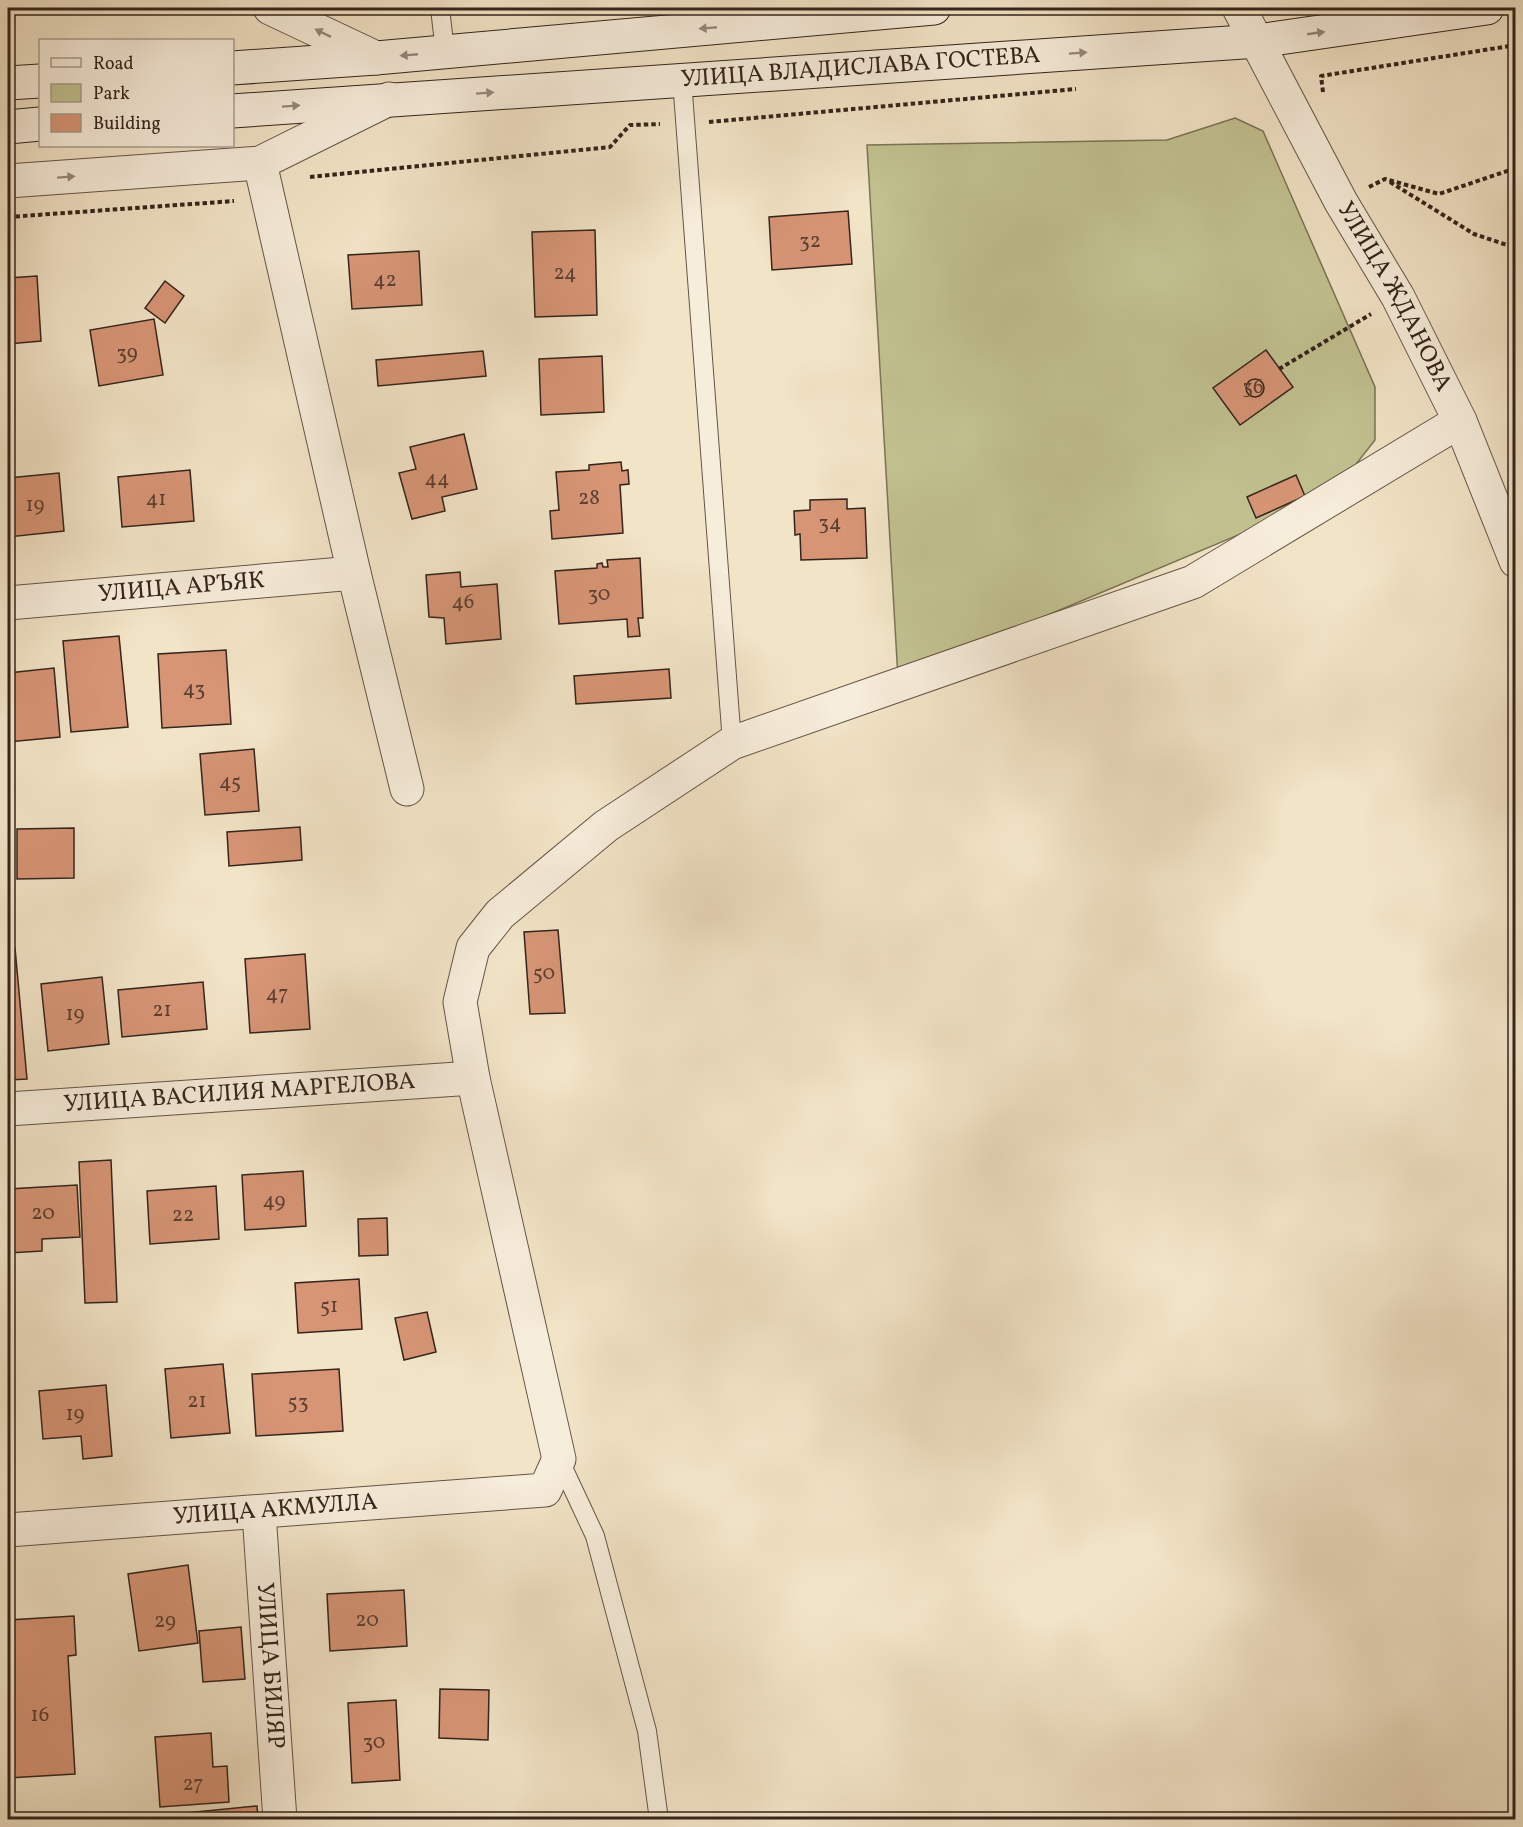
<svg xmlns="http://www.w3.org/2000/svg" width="1523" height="1827" viewBox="0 0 1523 1827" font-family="Vollkorn,serif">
  <rect width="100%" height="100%" fill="#f2e4c7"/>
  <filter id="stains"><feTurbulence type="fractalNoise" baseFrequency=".00333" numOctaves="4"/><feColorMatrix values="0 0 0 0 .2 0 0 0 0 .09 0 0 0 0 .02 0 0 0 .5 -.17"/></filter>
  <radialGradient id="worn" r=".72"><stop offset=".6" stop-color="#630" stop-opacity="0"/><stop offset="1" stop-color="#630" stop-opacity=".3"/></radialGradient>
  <path fill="#c2c291" stroke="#7b7356" stroke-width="1.5" d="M 1235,118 L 1263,131 L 1375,387 L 1375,440 L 1331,496 L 898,678 L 867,145 L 1167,140 Z"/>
  <g fill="#d79576" stroke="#34241c" stroke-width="1.5">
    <path d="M 848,211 L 852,264 L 772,270 L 769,217 Z"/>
    <path d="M 595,230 L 597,315 L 535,317 L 532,232 Z"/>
    <path d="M 419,251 L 422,305 L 352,309 L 348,255 Z"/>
    <path d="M 37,276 L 41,341 L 8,344 L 8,278 Z"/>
    <path d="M 165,281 L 184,296 L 165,323 L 145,308 Z"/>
    <path d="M 154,319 L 163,375 L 99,386 L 90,330 Z"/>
    <path d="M 1266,350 L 1293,387 L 1240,425 L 1213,388 Z"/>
    <path d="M 483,351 L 486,376 L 378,386 L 376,360 Z"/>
    <path d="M 602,356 L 604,412 L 541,415 L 539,359 Z"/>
    <circle cx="1255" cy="388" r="9"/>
    <path d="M 464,434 L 477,489 L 442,497 L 445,511 L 412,519 L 399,473 L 416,469 L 410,447 Z"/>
    <path d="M 621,462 L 622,471 L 628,470 L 629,484 L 620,485 L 623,533 L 552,539 L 550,511 L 559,510 L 556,472 L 589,470 L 589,465 Z"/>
    <path d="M 190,470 L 194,521 L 122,527 L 118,477 Z"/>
    <path d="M 59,473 L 64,531 L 8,537 L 8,478 Z"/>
    <path d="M 1296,475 L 1305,496 L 1256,518 L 1247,497 Z"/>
    <path d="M 847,499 L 847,509 L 865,508 L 867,558 L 801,560 L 800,534 L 795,535 L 794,511 L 810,510 L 810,500 Z"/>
    <path d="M 640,558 L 643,618 L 638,618 L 640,636 L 628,637 L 627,619 L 559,624 L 555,571 L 597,568 L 597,564 L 602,563 L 603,567 L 608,567 L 607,560 Z"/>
    <path d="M 460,572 L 461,587 L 497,584 L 501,639 L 446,644 L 444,618 L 429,617 L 426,575 Z"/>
    <path d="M 119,636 L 128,727 L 71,732 L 63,641 Z"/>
    <path d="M 226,650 L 231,724 L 162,728 L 158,654 Z"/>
    <path d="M 54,668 L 60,737 L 8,742 L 8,673 Z"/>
    <path d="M 669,669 L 671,698 L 576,704 L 574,676 Z"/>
    <path d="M 254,749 L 259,811 L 205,815 L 200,754 Z"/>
    <path d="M 300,827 L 302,860 L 229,866 L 227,832 Z"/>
    <path d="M 74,828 L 74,878 L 17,879 L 17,829 Z"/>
    <path d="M 558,930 L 565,1013 L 530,1014 L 524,932 Z"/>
    <path d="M 15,948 L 27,1079 L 8,1080 L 8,949 Z"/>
    <path d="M 305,954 L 310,1029 L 250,1033 L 245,959 Z"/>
    <path d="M 102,977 L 109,1044 L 48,1051 L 41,984 Z"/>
    <path d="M 203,982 L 207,1029 L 122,1037 L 118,990 Z"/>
    <path d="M 111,1160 L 117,1302 L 85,1303 L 79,1162 Z"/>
    <path d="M 303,1171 L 306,1226 L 245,1230 L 242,1175 Z"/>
    <path d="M 77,1185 L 80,1237 L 42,1239 L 42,1251 L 8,1253 L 8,1189 Z"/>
    <path d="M 216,1186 L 219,1239 L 150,1244 L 147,1191 Z"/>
    <path d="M 387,1218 L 388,1255 L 359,1256 L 358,1219 Z"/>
    <path d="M 359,1279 L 362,1329 L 298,1333 L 295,1283 Z"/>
    <path d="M 427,1312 L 436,1352 L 404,1360 L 395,1318 Z"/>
    <path d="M 223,1364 L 230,1433 L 171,1438 L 165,1369 Z"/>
    <path d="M 339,1369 L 343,1431 L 256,1436 L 252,1374 Z"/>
    <path d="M 106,1385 L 112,1456 L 83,1459 L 81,1436 L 43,1439 L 39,1391 Z"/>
    <path d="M 188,1565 L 198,1643 L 139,1651 L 128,1574 Z"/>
    <path d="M 404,1590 L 407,1646 L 330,1651 L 327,1594 Z"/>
    <path d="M 74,1616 L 76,1655 L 68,1656 L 75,1774 L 8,1778 L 8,1620 Z"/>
    <path d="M 241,1627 L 245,1679 L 203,1682 L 199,1631 Z"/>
    <path d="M 440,1689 L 489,1690 L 488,1740 L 439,1738 Z"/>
    <path d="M 396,1700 L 400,1780 L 352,1783 L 348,1703 Z"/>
    <path d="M 211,1733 L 213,1767 L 227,1766 L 229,1802 L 160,1807 L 155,1737 Z"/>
    <path d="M 257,1806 L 258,1820 L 145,1820 L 145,1817 Z"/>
  </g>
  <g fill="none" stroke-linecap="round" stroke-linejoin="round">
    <g stroke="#645447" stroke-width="20">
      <g id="service">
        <path d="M 440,8 L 445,52"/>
        <path d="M 682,80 L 732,743"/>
        <path d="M 559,1459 L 595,1536 L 647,1731 L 659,1820"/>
      </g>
    </g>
    <g stroke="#645447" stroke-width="35">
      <g id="minor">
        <path d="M 270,8 L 376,58"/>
        <path d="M 260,163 L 354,573 L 407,789"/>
        <path d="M 8,181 L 260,163 L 389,99"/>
        <path id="s1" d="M 8,603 L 354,573"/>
        <path id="s2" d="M 8,1109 L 473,1078"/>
        <path id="s3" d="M 259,1513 L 280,1820"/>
        <path id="s4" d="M 8,1530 L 545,1490 L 559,1459 L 473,1078 L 460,1002 L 473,948 L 500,914 L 606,826 L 732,743 L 1193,582 L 1460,421"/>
      </g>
    </g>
    <g stroke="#645447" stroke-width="35">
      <g id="tertiary">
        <path id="s5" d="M 1239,8 L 1341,202 L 1398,297 L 1460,421 L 1516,561"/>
      </g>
    </g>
    <g stroke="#34241c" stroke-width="35">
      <g id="secondary">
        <path d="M 232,68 L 376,58 L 934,8"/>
        <path d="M 8,83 L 40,81"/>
        <path id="s6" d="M 232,111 L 1258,41 L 1487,8"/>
        <path d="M 8,127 L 40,124"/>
      </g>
    </g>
    <g stroke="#34241c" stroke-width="4" stroke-dasharray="4.5 3" stroke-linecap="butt">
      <path d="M 1323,92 L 1321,76 L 1516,45"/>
      <path d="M 709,122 L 1076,89"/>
      <path d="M 310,177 L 610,147 L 630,125 L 660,124"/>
      <path d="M 1390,182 L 1474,234 L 1516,248"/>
      <path d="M 1369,187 L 1385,179 L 1439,194 L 1516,168"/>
      <path d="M 8,217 L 234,201"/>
      <path d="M 1279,369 L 1371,314"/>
    </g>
    <use href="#service" stroke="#f7eddb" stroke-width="18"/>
    <use href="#minor" stroke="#f7eddb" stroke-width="33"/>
    <use href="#tertiary" stroke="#f7eddb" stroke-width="33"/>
    <use href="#secondary" stroke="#f7eddb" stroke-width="33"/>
  </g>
  <defs><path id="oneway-solid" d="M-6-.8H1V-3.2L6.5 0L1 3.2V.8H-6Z" transform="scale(1.5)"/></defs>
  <g fill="#96887c">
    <use href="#oneway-solid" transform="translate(708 28) rotate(175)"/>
    <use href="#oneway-solid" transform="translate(323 33) rotate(-154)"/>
    <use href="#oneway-solid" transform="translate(1316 33) rotate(-8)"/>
    <use href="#oneway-solid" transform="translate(1078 53) rotate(-4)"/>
    <use href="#oneway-solid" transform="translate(409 55) rotate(175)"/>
    <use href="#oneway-solid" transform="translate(485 93) rotate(-4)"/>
    <use href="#oneway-solid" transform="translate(291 106) rotate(-4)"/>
    <use href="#oneway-solid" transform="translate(66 177) rotate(-4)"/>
  </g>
  <g text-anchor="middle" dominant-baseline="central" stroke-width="6" stroke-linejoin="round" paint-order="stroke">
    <g font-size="21" fill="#5d4032">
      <text x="810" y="241">32</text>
      <text x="565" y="273">24</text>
      <text x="385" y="280">42</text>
      <text x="127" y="353">39</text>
      <text x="1253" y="387">36</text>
      <text x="437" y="479">44</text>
      <text x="589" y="498">28</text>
      <text x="156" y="499">41</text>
      <text x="35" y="505">19</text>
      <text x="830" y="523">34</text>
      <text x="599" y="594">30</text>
      <text x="463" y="602">46</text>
      <text x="194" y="689">43</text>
      <text x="230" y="782">45</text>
      <text x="544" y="973">50</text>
      <text x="277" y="994">47</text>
      <text x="162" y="1010">21</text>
      <text x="75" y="1014">19</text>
      <text x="274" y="1201">49</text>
      <text x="43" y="1213">20</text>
      <text x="183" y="1215">22</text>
      <text x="329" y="1306">51</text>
      <text x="197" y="1401">21</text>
      <text x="298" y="1402">53</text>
      <text x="75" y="1414">19</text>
      <text x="367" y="1620">20</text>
      <text x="165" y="1621">29</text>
      <text x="40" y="1715">16</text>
      <text x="374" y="1742">30</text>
      <text x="193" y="1784">27</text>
    </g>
    <g font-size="24" fill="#34241c" stroke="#f7eddb">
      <text stroke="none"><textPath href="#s6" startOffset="630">УЛИЦА ВЛАДИСЛАВА ГОСТЕВА</textPath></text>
      <text stroke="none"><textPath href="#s5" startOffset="328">УЛИЦА ЖДАНОВА</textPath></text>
      <text stroke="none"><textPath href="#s1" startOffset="174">УЛИЦА АРЪЯК</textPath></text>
      <text stroke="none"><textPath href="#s2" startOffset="232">УЛИЦА ВАСИЛИЯ МАРГЕЛОВА</textPath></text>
      <text stroke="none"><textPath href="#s4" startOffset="268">УЛИЦА АКМУЛЛА</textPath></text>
      <text stroke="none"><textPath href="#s3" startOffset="153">УЛИЦА БИЛЯР</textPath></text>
    </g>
  </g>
  <rect width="1523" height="1827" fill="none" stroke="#f2e4c7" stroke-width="30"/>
  <rect x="9" y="9" width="1505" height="1809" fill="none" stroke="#34241c" stroke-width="3"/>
  <rect x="15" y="15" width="1493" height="1797" fill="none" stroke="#34241c" stroke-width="1.5"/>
  <rect x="39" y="39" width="195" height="108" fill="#f7eddb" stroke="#a99d8f" stroke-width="1.5"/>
  <rect x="51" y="58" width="30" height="9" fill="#f7eddb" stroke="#a99d8f" stroke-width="1.5"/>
  <text x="93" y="69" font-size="18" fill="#34241c">Road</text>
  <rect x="51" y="84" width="30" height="18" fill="#c2c291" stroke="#a99d8f" stroke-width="1.5"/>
  <text x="93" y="99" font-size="18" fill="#34241c">Park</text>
  <rect x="51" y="114" width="30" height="18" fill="#d79576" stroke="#a99d8f" stroke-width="1.5"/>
  <text x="93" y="129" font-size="18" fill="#34241c">Building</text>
  <rect width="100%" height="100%" filter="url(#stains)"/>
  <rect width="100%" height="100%" fill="url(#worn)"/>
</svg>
